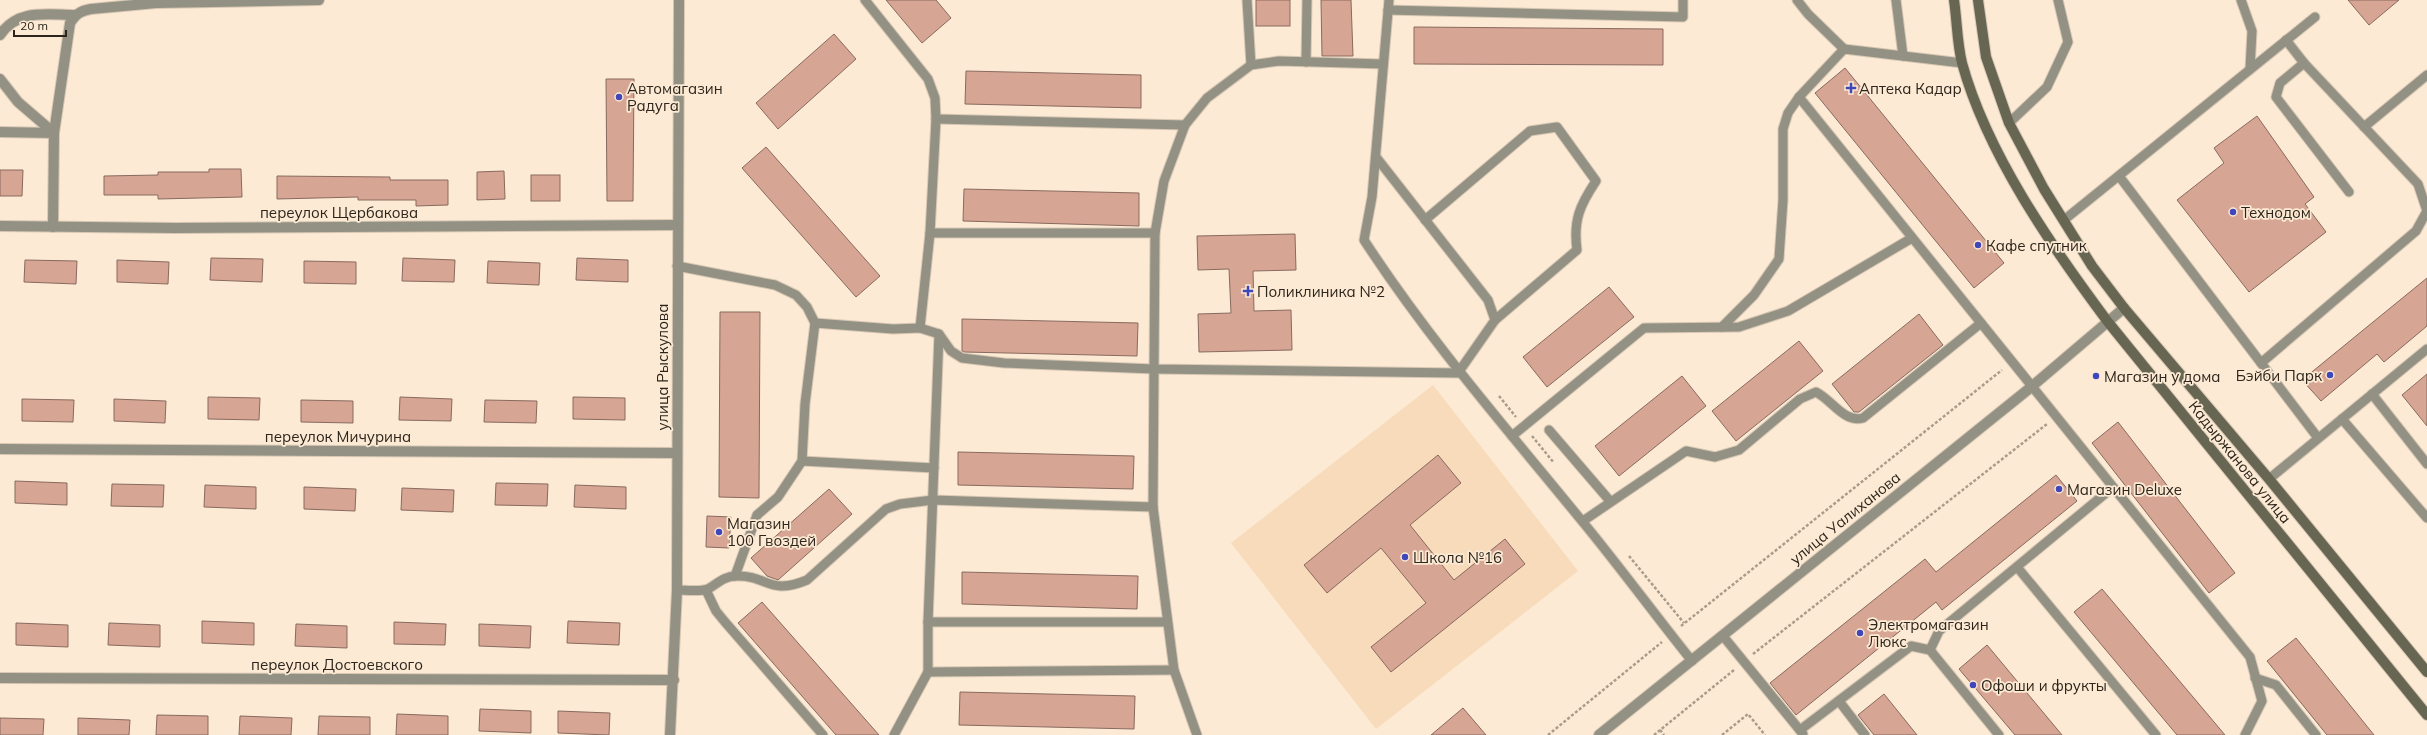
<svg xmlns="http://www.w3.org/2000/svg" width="2427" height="735" viewBox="0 0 2427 735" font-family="Mulish,sans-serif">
  <rect width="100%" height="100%" fill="#fcead4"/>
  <path fill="#f7dbba" d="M 1433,385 L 1578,571 L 1376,729 L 1231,543 Z"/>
  <g fill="#d6a593" stroke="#896a5f">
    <path d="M 886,0 L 936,0 L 951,18 L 922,43 Z"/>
    <rect x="1256" y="0" width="34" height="26"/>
    <path d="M 1321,0 L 1351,0 L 1353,56 L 1322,56 Z"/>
    <path d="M 2348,0 L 2399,0 L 2369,25 Z"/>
    <path d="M 1414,27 L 1663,29 L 1663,65 L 1414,64 Z"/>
    <path d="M 834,34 L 856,59 L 778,129 L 756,103 Z"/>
    <path d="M 1845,68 L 2004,263 L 1974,288 L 1815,93 Z"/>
    <path d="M 966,71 L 1141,75 L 1141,108 L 965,104 Z"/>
    <path d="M 606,79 L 634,79 L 633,201 L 607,201 Z"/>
    <path d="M 2257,116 L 2314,197 L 2305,204 L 2326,232 L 2249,292 L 2177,200 L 2224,163 L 2214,148 Z"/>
    <path d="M 766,147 L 880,276 L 856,297 L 742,168 Z"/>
    <path d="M 209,169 L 241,169 L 242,197 L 158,199 L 158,195 L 104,195 L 104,176 L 158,175 L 158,172 L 209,172 Z"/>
    <path d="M 0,170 L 23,170 L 22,196 L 0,196 Z"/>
    <path d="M 504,171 L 505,199 L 477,200 L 477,172 Z"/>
    <rect x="531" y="175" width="29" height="26"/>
    <path d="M 277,176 L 390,177 L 390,180 L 448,180 L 448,205 L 416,206 L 416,200 L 358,200 L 358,197 L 277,199 Z"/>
    <path d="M 964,189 L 1139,193 L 1139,226 L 963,221 Z"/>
    <path d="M 1295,234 L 1296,270 L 1253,271 L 1254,311 L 1291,310 L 1292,350 L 1199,352 L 1198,314 L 1231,313 L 1229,269 L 1198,270 L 1197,236 Z"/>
    <path d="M 211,258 L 263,259 L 262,282 L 210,280 Z"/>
    <path d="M 403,258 L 455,260 L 454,282 L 402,281 Z"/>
    <path d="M 577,258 L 628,260 L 628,282 L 576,280 Z"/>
    <path d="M 25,260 L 77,261 L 76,284 L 24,282 Z"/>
    <path d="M 117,260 L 169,262 L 168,284 L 117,282 Z"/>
    <path d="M 304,261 L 356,262 L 356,284 L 304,283 Z"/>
    <path d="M 488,261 L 540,263 L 539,285 L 487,283 Z"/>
    <path d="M 2427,278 L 2427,326 L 2384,362 L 2377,354 L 2321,401 L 2302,380 Z"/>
    <path d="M 1609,287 L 1634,317 L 1547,387 L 1523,357 Z"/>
    <path d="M 720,312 L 760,312 L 759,498 L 719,497 Z"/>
    <path d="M 1919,314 L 1943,345 L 1859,412 L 1854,412 L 1832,384 Z"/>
    <path d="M 962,319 L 1138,323 L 1137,356 L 964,352 L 962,351 Z"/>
    <path d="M 1799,341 L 1823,371 L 1736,441 L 1712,411 Z"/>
    <path d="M 2427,374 L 2427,426 L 2402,395 Z"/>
    <path d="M 1682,376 L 1706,406 L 1619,476 L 1595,446 Z"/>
    <path d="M 208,397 L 260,398 L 259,420 L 208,419 Z"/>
    <path d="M 400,397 L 452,399 L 451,421 L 399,420 Z"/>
    <path d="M 573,397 L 625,398 L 625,420 L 573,419 Z"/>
    <path d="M 22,399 L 74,400 L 73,422 L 22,421 Z"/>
    <path d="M 114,399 L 166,401 L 165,423 L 114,421 Z"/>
    <path d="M 301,400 L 353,401 L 353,423 L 301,422 Z"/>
    <path d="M 485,400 L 537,401 L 536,423 L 484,422 Z"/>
    <path d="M 2118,422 L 2235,573 L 2209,593 L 2092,443 Z"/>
    <path d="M 958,452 L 1134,456 L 1133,489 L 958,485 Z"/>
    <path d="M 1438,455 L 1461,483 L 1410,525 L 1454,580 L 1505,539 L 1525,564 L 1391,672 L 1371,647 L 1426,603 L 1381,548 L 1327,593 L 1304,565 Z"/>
    <path d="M 2056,475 L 2077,501 L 1942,610 L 1936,602 L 1796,715 L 1770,683 L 1925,559 L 1936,572 Z"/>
    <path d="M 15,481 L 67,483 L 67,505 L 15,503 Z"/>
    <path d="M 496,483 L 548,484 L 547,506 L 495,505 Z"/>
    <path d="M 112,484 L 164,485 L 163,507 L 111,506 Z"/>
    <path d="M 205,485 L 256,487 L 256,509 L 204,507 Z"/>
    <path d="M 575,485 L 626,487 L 626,509 L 574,507 Z"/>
    <path d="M 304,487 L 356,489 L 355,511 L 304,509 Z"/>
    <path d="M 402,488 L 454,490 L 453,512 L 401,510 Z"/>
    <path d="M 829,489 L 852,514 L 778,580 L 767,576 L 751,558 Z"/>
    <path d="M 707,516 L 731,517 L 729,548 L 706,547 Z"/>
    <path d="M 962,572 L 1138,576 L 1137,609 L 962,604 Z"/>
    <path d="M 2102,589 L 2225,735 L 2177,735 L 2074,612 Z"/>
    <path d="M 762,602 L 879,735 L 836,735 L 738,623 Z"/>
    <path d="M 202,621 L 254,623 L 254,645 L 202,643 Z"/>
    <path d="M 568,621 L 620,623 L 619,645 L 567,643 Z"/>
    <path d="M 394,622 L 446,624 L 445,645 L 394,644 Z"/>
    <path d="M 16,623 L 68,625 L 68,647 L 16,645 Z"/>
    <path d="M 109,623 L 160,625 L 160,647 L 108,645 Z"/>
    <path d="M 296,624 L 347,626 L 347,648 L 295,646 Z"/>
    <path d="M 479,624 L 531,626 L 530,648 L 479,646 Z"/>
    <path d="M 2296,638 L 2374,735 L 2327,735 L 2267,661 Z"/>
    <path d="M 1987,645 L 2062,735 L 2015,735 L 1959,669 Z"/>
    <path d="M 960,692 L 1135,696 L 1134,729 L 959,725 Z"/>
    <path d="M 1884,694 L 1917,735 L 1874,735 L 1858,715 Z"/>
    <path d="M 1463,708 L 1486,735 L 1431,735 Z"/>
    <path d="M 480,709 L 531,711 L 531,733 L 479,731 Z"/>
    <path d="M 558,711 L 610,713 L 609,735 L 558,733 Z"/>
    <path d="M 397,714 L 448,716 L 448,735 L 396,735 Z"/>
    <path d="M 157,715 L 208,716 L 208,735 L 156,735 Z"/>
    <path d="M 240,716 L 292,718 L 291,735 L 239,735 Z"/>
    <path d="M 319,716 L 370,717 L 370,735 L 318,735 Z"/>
    <path d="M 0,718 L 44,719 L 43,735 L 0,735 Z"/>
    <path d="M 78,718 L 130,720 L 129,735 L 78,735 Z"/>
  </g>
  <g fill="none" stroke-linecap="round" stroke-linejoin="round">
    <g stroke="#d7c7b3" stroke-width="11">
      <g id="service">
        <path d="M 1247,0 L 1251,65"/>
        <path d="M 1389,0 L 1372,197 L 1364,240 C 1429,340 1507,429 1582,521 C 1620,567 1655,615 1692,661"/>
        <path d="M 1797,0 L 1808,14 L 1844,49"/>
        <path d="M 1896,0 L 1903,56"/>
        <path d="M 2241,0 L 2252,31 L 2250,69"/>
        <path d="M 1388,10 L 1683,17 L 1683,0"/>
        <path d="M 1306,62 L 1307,0"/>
        <path d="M 2304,63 L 2280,83 L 2276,97 L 2349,192"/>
        <path d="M 1799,97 L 2250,657 L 2262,701 L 2245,735"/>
        <path d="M 936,119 L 1185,125"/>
        <path d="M 2009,123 L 2047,87 L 2068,42 L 2058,0"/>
        <path d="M 2364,127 L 2427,75"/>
        <path d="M 2119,176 L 2318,438"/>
        <path d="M 1425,220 L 1530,131 L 1557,127 L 1596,181 C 1580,205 1573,220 1577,250 L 1495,320"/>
        <path d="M 2064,220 L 2315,17"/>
        <path d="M 930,233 L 1155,233"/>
        <path d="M 677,266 L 775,285 L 796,295 L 807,307 L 815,323 L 805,404 L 802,461 L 778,497 L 757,515 L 735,576"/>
        <path d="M 815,323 L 893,329 L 920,328 L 930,233 L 936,119 L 935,98 L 928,79 L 865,0"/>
        <path d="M 1722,327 L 1754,295 L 1779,259 L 1783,200 L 1783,129 L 1788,113 L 1799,97 L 1844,49 L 1962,63"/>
        <path d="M 920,328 L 939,334 L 951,351 L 962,358 L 1004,363 L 1154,369 L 1458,373 L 1495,320 L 1488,300 L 1376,157"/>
        <path d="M 2261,363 L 2416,231 L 2427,211 L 2418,184 L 2304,63 L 2286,40"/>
        <path d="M 2372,394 L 2427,464"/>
        <path d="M 2342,419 L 2427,518"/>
        <path d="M 1549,430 L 1610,501"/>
        <path d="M 1512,436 L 1644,328 L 1739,327 L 1788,311 L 1912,238"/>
        <path d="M 802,461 L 934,468"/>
        <path d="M 2269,479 L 2427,349"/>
        <path d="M 1153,507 L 1174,670 L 1197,735"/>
        <path d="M 1583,521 L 1686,451 L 1715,457 L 1739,450 L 1800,399 L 1816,392 C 1832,400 1844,423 1863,418 L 1981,323"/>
        <path d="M 2017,567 L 2156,735"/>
        <path d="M 677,590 C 685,590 700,592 708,589 C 717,584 724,576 736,576 C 768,575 769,596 807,580 L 886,509 L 900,504 L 933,500 L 1153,507 L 1155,233 L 1164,181 L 1185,125 L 1207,98 L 1251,65 L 1279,61 L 1383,64"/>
        <path d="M 706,590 L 716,611 L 725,622 L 823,735"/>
        <path d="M 928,622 L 1167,622"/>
        <path d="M 1723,636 L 1803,734"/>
        <path d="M 1930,650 L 1939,631 L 2112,488"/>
        <path d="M 928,672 L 1174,670"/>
        <path d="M 2255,678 L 2276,685 L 2316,735"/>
        <path d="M 1839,701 L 1865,735"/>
        <path d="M 1800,730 L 1911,646 L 1930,650 L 1999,735"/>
        <path d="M 894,735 L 928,672 L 928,622 L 939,334"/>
      </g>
    </g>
    <g stroke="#d7c7b3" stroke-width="12">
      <g id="minor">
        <path d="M 0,35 C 18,8 47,15 75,15"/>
        <path d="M 0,79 L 18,102 L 54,133"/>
        <path d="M 0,132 L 54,133"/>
        <path d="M 0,226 L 175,228 L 678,225"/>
        <path d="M 53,227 L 54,133 L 70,23 C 76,14 80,11 91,9 L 156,3 L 319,0"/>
        <path d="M 0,449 L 676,453"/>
        <path d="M 0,678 L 674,680"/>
      </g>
    </g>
    <g stroke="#d7c7b3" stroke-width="12">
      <g id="tertiary">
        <path d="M 670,735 L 677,590 L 679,0"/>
        <path d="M 1599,735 L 2030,388 L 2124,308"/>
      </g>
    </g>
    <g stroke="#d7c7b3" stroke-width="12">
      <g id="secondary">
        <path d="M 1954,0 C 1957,20 1957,43 1962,63 C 1987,154 2052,247 2108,322 L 2427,715"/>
        <path d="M 1978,0 L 1986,57 L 2009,123 L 2044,189 L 2092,266 L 2124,308 L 2269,479 L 2427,672"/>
      </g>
    </g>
    <g stroke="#aa9c8b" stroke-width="2.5" stroke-dasharray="3 2" stroke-linecap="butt">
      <path d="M 1499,396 L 1516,417"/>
      <path d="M 1532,436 L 1554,463"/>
      <path d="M 1629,556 L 1684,623"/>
      <path d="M 1681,626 L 2002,370"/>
      <path d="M 1753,654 L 2047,424"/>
      <path d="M 1660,730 L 1664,735"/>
      <path d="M 1548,735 L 1662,642"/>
      <path d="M 1654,735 L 1734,670"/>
      <path d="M 1722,735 L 1748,714 L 1765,735"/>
    </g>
    <use href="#service" stroke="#929184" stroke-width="9"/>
    <use href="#minor" stroke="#929184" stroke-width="10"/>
    <use href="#tertiary" stroke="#929184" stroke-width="10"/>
    <use href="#secondary" stroke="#676652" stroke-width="10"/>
  </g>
  <g fill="#4047bb" stroke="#fcead4" stroke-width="1.5">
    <path d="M1849 82h4v4h4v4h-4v4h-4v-4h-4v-4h4z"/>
    <circle cx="619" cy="97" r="4"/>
    <circle cx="2233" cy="212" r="4"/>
    <circle cx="1978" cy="245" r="4"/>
    <path d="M1246 285h4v4h4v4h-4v4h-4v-4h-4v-4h4z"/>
    <circle cx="2330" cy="375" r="4"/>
    <circle cx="2096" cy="376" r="4"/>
    <circle cx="2059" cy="489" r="4"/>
    <circle cx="719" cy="532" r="4"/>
    <circle cx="1405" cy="557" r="4"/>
    <circle cx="1860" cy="633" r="4"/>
    <circle cx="1973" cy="685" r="4"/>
  </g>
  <g text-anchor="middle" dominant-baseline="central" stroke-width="3.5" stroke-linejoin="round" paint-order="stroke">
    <g font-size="15" fill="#2d251b" stroke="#fcead4" text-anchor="start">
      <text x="627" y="88">Автомагазин<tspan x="627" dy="17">Радуга</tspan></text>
      <text x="1859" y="88">Аптека Кадар</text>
      <text x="2241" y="212">Технодом</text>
      <text x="1986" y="245">Кафе спутник</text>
      <text x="1257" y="291">Поликлиника №2</text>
      <text x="2322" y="375" text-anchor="end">Бэйби Парк</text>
      <text x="2104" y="376">Магазин у дома</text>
      <text x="2067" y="489">Магазин Deluxe</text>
      <text x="727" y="523">Магазин<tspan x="727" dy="17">100 Гвоздей</tspan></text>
      <text x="1413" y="557">Школа №16</text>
      <text x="1868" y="624">Электромагазин<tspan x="1868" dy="17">Люкс</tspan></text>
      <text x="1981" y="685">Офоши и фрукты</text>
    </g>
    <g font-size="15" fill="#2d251b" stroke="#fcead4">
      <text x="339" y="212">переулок Щербакова</text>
      <text transform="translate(662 367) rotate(-90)">улица Рыскулова</text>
      <text x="338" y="436">переулок Мичурина</text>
      <text transform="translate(2240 462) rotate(51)">Кадыржанова улица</text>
      <text transform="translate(1845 518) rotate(-39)">улица Уалиханова</text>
      <text x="337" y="664">переулок Достоевского</text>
    </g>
  </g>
  <path d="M14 30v6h52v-6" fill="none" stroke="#2d251b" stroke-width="2"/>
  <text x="20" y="30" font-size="12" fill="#2d251b" stroke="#fcead4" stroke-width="3" paint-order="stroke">20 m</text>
</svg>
